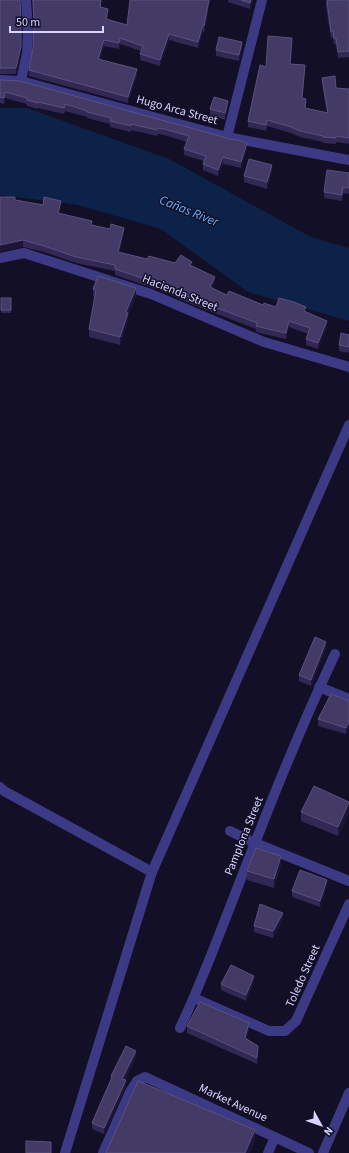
<svg xmlns="http://www.w3.org/2000/svg" width="349" height="1153" viewBox="0 0 349 1153" font-family="'Source Sans 3',sans-serif">
  <rect width="100%" height="100%" fill="#130f26"/>
  <path fill="#0c2248" d="M 0,108 L 27,108 L 169,159 L 311,237 L 349,248 L 349,321 L 248,292 L 161,229 L 78,205 L 0,195 Z"/>
  <g fill="none" stroke-linecap="round" stroke-linejoin="round">
    <g stroke="#3d3a85" stroke-width="10">
      <path d="M 0,80 L 21,81 L 227,137 L 349,160"/>
      <path d="M 21,81 L 27,53 L 28,31 L 26,0"/>
      <path d="M 227,137 L 262,0"/>
      <path d="M 0,258 L 24,253 L 151,294 L 264,342 L 349,367"/>
      <path d="M 319,687 L 349,699"/>
      <path d="M 0,787 L 4,791 L 152,872"/>
      <path d="M 230,831 L 255,843 L 349,881"/>
      <path d="M 194,998 L 269,1031 L 285,1031 L 296,1021 L 349,904"/>
      <path d="M 180,1028 C 199,988 214,948 230,907 C 263,822 296,737 335,654"/>
      <path d="M 65,1153 L 152,872 L 349,425"/>
      <path d="M 103,1153 L 130,1092 L 137,1081 L 145,1077 L 309,1153"/>
      <path d="M 268,1153 L 275,1137"/>
      <path d="M 323,1153 L 349,1093"/>
    </g>
  </g>
  <g fill="#312854">
    <path d="M 0,0 L 21,31 L 21,52 L 16,74 L 0,74 Z"/>
    <path d="M 32,0 L 101,0 L 101,7 L 108,15 L 107,20 L 127,25 L 210,0 L 204,32 L 203,32 L 198,48 L 169,40 L 160,66 L 140,60 L 140,54 L 141,51 L 120,44 L 119,49 L 104,46 L 100,60 L 137,75 L 128,103 L 29,76 L 29,70 L 33,48 L 34,28 Z"/>
    <path d="M 228,0 L 253,0 L 250,9 L 228,2 Z"/>
    <path d="M 349,0 L 349,57 L 338,58 L 336,44 L 334,45 L 333,37 L 331,38 L 326,7 L 326,1 Z"/>
    <path d="M 292,44 L 291,64 L 305,71 L 302,98 L 306,105 L 305,108 L 327,113 L 322,84 L 322,78 L 336,88 L 349,89 L 349,144 L 336,142 L 336,144 L 323,143 L 323,142 L 300,137 L 291,133 L 267,126 L 266,131 L 248,127 L 248,121 L 266,67 Z"/>
    <path d="M 242,48 L 239,61 L 216,56 L 216,50 Z"/>
    <path d="M 0,80 L 247,149 L 241,168 L 223,164 L 218,176 L 203,170 L 203,164 L 204,161 L 184,155 L 184,149 L 187,142 L 164,135 L 158,134 L 157,136 L 131,130 L 131,132 L 110,127 L 110,124 L 87,118 L 87,117 L 65,111 L 64,114 L 38,108 L 38,109 L 27,106 L 27,104 L 5,98 L 4,104 L 0,103 Z"/>
    <path d="M 228,107 L 225,120 L 210,115 L 210,109 Z"/>
    <path d="M 272,171 L 267,189 L 244,182 L 244,176 Z"/>
    <path d="M 349,173 L 349,194 L 343,193 L 342,201 L 324,198 L 324,192 Z"/>
    <path d="M 15,200 L 61,207 L 59,213 L 92,225 L 124,234 L 119,252 L 147,259 L 192,266 L 215,284 L 212,288 L 227,295 L 263,305 L 306,312 L 327,327 L 318,349 L 306,345 L 306,339 L 308,334 L 289,327 L 286,339 L 268,335 L 256,332 L 256,329 L 191,304 L 165,292 L 115,275 L 115,271 L 76,263 L 44,252 L 23,247 Z"/>
    <path d="M 93,289 L 136,296 L 128,315 L 128,320 L 120,345 L 89,337 L 89,329 L 95,297 L 93,296 Z"/>
    <rect x="1" y="298" width="10" height="15"/>
    <path d="M 349,335 L 349,353 L 339,351 L 339,345 Z"/>
    <path d="M 326,648 L 311,686 L 299,681 L 299,675 Z"/>
    <path d="M 349,701 L 346,734 L 318,726 L 318,719 Z"/>
    <path d="M 349,802 L 349,812 L 338,836 L 301,821 L 301,812 Z"/>
    <path d="M 281,865 L 274,888 L 247,880 L 247,871 Z"/>
    <path d="M 327,886 L 320,907 L 292,897 L 292,891 Z"/>
    <path d="M 283,919 L 273,938 L 254,932 L 254,926 Z"/>
    <path d="M 254,982 L 246,1001 L 221,990 L 221,984 Z"/>
    <path d="M 187,1026 L 249,1029 L 246,1039 L 258,1052 L 257,1064 L 187,1033 Z"/>
    <path d="M 136,1057 L 125,1080 L 126,1086 L 104,1134 L 92,1129 L 92,1123 L 111,1079 L 111,1076 Z"/>
  </g>
  <g fill="#1d163a">
    <path d="M 209,0 L 210,0 L 204,32 L 204,26 Z"/>
    <path d="M 251,0 L 253,0 L 250,9 L 250,3 Z"/>
    <path d="M 108,9 L 108,15 L 106,26 L 106,19 Z"/>
    <path d="M 203,25 L 203,32 L 198,48 L 198,42 Z"/>
    <path d="M 21,31 L 21,52 L 16,74 L 16,68 Z"/>
    <path d="M 169,34 L 169,40 L 160,66 L 160,60 Z"/>
    <path d="M 120,38 L 120,44 L 119,49 L 119,43 Z"/>
    <path d="M 104,40 L 104,46 L 98,66 L 98,59 Z"/>
    <path d="M 242,42 L 242,48 L 239,61 L 239,55 Z"/>
    <path d="M 305,65 L 305,71 L 302,104 L 302,98 Z"/>
    <path d="M 137,69 L 137,75 L 128,103 L 128,97 Z"/>
    <path d="M 5,92 L 5,98 L 4,104 L 4,98 Z"/>
    <path d="M 228,101 L 228,107 L 225,120 L 225,113 Z"/>
    <path d="M 247,143 L 247,149 L 241,168 L 241,162 Z"/>
    <path d="M 223,157 L 223,164 L 218,176 L 218,170 Z"/>
    <path d="M 272,165 L 272,171 L 267,189 L 267,182 Z"/>
    <path d="M 61,201 L 61,207 L 58,219 L 58,213 Z"/>
    <path d="M 124,228 L 124,234 L 118,258 L 118,252 Z"/>
    <path d="M 23,240 L 23,247 L 0,252 L 0,245 Z"/>
    <path d="M 215,277 L 215,284 L 210,293 L 210,287 Z"/>
    <path d="M 136,288 L 136,296 L 128,315 L 128,320 L 120,345 L 120,337 L 126,312 Z"/>
    <path d="M 289,321 L 289,327 L 286,339 L 286,333 Z"/>
    <path d="M 327,321 L 327,327 L 318,349 L 318,343 Z"/>
    <path d="M 326,642 L 326,648 L 311,686 L 311,680 Z"/>
    <path d="M 349,722 L 349,728 L 346,734 L 346,728 Z"/>
    <path d="M 349,803 L 349,812 L 338,836 L 338,827 Z"/>
    <path d="M 281,856 L 281,865 L 274,888 L 274,879 Z"/>
    <path d="M 327,880 L 327,886 L 320,907 L 320,901 Z"/>
    <path d="M 283,913 L 283,919 L 273,938 L 273,931 Z"/>
    <path d="M 254,976 L 254,982 L 246,1001 L 246,995 Z"/>
    <path d="M 249,1023 L 249,1029 L 245,1044 L 245,1038 Z"/>
    <path d="M 258,1046 L 258,1052 L 257,1064 L 257,1058 Z"/>
    <path d="M 136,1051 L 136,1057 L 122,1085 L 122,1079 Z"/>
    <path d="M 126,1080 L 126,1086 L 104,1134 L 104,1128 Z"/>
    <path d="M 255,1130 L 255,1141 L 250,1153 L 245,1153 Z"/>
  </g>
  <g fill="#433a66" stroke="#5a527e">
    <path d="M 0,0 L 20,0 L 21,25 L 21,46 L 16,68 L 0,68 Z"/>
    <path d="M 33,0 L 101,0 L 100,7 L 108,9 L 106,19 L 127,25 L 130,0 L 209,0 L 204,26 L 203,25 L 198,42 L 169,34 L 160,60 L 140,54 L 143,46 L 120,38 L 119,43 L 104,40 L 98,59 L 137,69 L 128,97 L 29,70 L 33,48 L 34,24 Z"/>
    <path d="M 241,0 L 251,0 L 250,3 Z"/>
    <path d="M 327,0 L 349,0 L 349,51 L 338,52 L 336,38 L 334,39 L 333,31 L 331,32 Z"/>
    <path d="M 268,36 L 292,38 L 290,64 L 305,65 L 302,98 L 306,99 L 305,108 L 328,113 L 322,78 L 335,76 L 336,88 L 349,89 L 349,138 L 336,136 L 336,138 L 323,137 L 323,136 L 300,131 L 291,127 L 267,120 L 266,125 L 248,121 L 260,65 L 266,67 Z"/>
    <path d="M 219,37 L 242,42 L 239,55 L 216,50 Z"/>
    <path d="M 0,80 L 20,81 L 234,140 L 234,139 L 247,143 L 241,162 L 223,157 L 218,170 L 203,164 L 206,156 L 184,149 L 189,136 L 164,129 L 158,128 L 157,130 L 131,124 L 131,126 L 110,121 L 111,118 L 87,112 L 87,111 L 65,104 L 64,108 L 38,102 L 38,103 L 27,100 L 27,98 L 5,92 L 4,98 L 0,97 Z"/>
    <path d="M 214,97 L 228,101 L 225,113 L 210,109 Z"/>
    <path d="M 249,159 L 272,165 L 267,182 L 244,176 Z"/>
    <path d="M 327,170 L 349,173 L 349,188 L 343,187 L 342,195 L 324,192 Z"/>
    <path d="M 0,197 L 15,197 L 15,200 L 43,205 L 44,197 L 61,201 L 58,213 L 92,221 L 91,225 L 110,229 L 111,224 L 124,228 L 118,252 L 147,259 L 149,256 L 175,263 L 181,255 L 192,262 L 190,265 L 215,277 L 210,287 L 227,295 L 229,291 L 263,305 L 264,303 L 276,307 L 279,298 L 294,302 L 306,307 L 304,311 L 327,321 L 318,343 L 306,339 L 310,328 L 289,321 L 286,333 L 268,329 L 256,326 L 257,323 L 191,298 L 165,286 L 115,269 L 115,265 L 76,257 L 44,246 L 23,240 L 0,245 Z"/>
    <path d="M 98,276 L 136,288 L 126,312 L 128,313 L 120,337 L 89,329 L 96,290 L 93,289 Z"/>
    <rect x="1" y="298" width="10" height="12"/>
    <path d="M 341,333 L 349,335 L 349,347 L 339,345 Z"/>
    <path d="M 315,637 L 326,642 L 311,680 L 299,675 Z"/>
    <path d="M 331,694 L 349,701 L 349,722 L 346,728 L 318,719 Z"/>
    <path d="M 314,786 L 349,802 L 338,827 L 301,812 Z"/>
    <path d="M 256,848 L 281,856 L 274,879 L 247,871 Z"/>
    <path d="M 300,870 L 327,880 L 320,901 L 292,891 Z"/>
    <path d="M 260,904 L 283,913 L 273,931 L 254,926 Z"/>
    <path d="M 231,965 L 254,976 L 246,995 L 221,984 Z"/>
    <path d="M 200,1002 L 249,1023 L 245,1038 L 258,1046 L 257,1058 L 187,1026 Z"/>
    <path d="M 126,1046 L 136,1051 L 122,1079 L 126,1080 L 104,1128 L 92,1123 L 112,1077 L 111,1076 Z"/>
    <path d="M 138,1081 L 255,1130 L 245,1153 L 106,1153 Z"/>
    <path d="M 26,1141 L 51,1142 L 51,1153 L 26,1153 Z"/>
  </g>
  <g text-anchor="middle" dominant-baseline="central" stroke-width="3" stroke-linejoin="round" paint-order="stroke">
    <g font-size="12" fill="#d9d4ff" stroke="#130f26">
      <text transform="translate(177 110) rotate(15)">Hugo Arca Street</text>
      <text transform="translate(180 293) rotate(22)">Hacienda Street</text>
      <text transform="translate(244 836) rotate(-68)">Pamplona Street</text>
      <text transform="translate(303 976) rotate(-66)">Toledo Street</text>
      <text transform="translate(233 1103) rotate(25)">Market Avenue</text>
    </g>
    <g font-size="13" font-style="italic" fill="#62b6ff" stroke="#130f26">
      <text transform="translate(189 211) rotate(22)">Cañas River</text>
    </g>
  </g>
  <g transform="translate(321 1125) rotate(130)" stroke="#130f26" stroke-width="3" paint-order="stroke">
  <path d="M0-3L7 15L0 10L-7 15Z" fill="#d9d4ff"/>
  <text y="-6" font-size="11" font-weight="bold" text-anchor="middle" fill="#d9d4ff">N</text>
  </g>
  <path d="M10 26v6h93v-6" fill="none" stroke="#d9d4ff" stroke-width="2"/>
  <text x="16" y="26" font-size="12" fill="#d9d4ff" stroke="#130f26" stroke-width="3" paint-order="stroke">50 m</text>
</svg>
